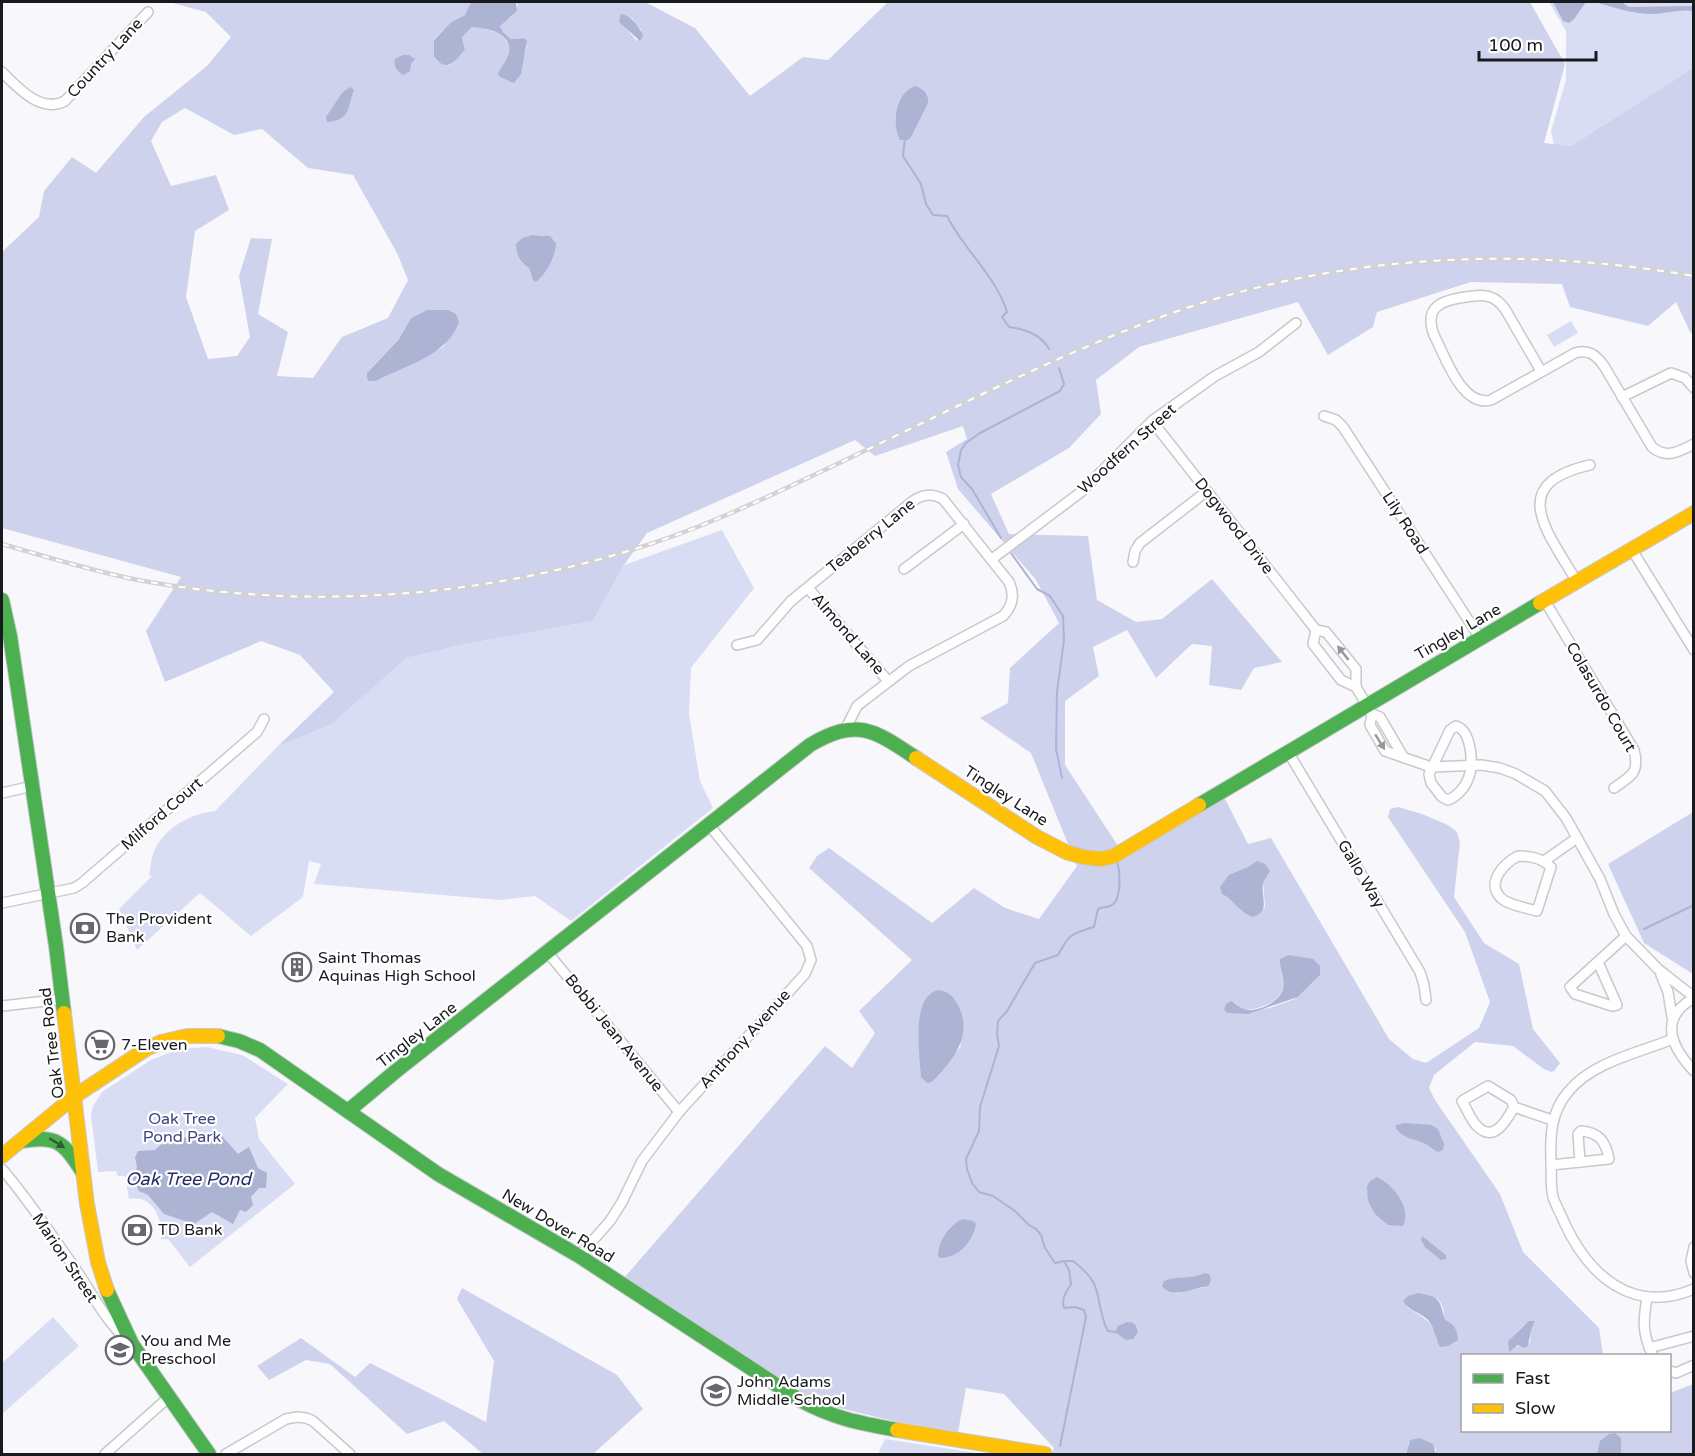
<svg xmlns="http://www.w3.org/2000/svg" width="1695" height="1456" viewBox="0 0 1695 1456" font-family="'Varela Round',sans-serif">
  <rect width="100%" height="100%" fill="#f8f8fc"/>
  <g fill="#d9ddf3">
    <path d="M 1549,2 L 1693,2 L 1693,68 L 1571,146 L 1554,145 L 1551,131 L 1566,80 L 1566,31 Z"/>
    <path d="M 1571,321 L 1578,333 L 1554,347 L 1547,335 Z"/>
    <path d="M 722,530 L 754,588 L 691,668 L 689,714 L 700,781 L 713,808 L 571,921 L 535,896 L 500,900 L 314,884 L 321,864 L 309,861 L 303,897 L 251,936 L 200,893 L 137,950 L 119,909 L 152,876 L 149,875 C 151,867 151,858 154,851 C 165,827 190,814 215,811 L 277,747 L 332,724 L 405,658 L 461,645 L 593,621 L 624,565 Z"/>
    <path d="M 207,1047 L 242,1055 L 288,1084 L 255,1118 L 259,1139 L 295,1184 L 190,1267 L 168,1239 L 161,1239 C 163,1218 152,1194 129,1199 L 125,1176 L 118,1176 L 116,1171 L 98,1172 L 91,1115 L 93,1106 L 102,1092 L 151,1060 L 179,1049 Z"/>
    <path d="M 53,1317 L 79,1346 L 2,1414 L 2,1363 Z"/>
    <path d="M 885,1439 L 983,1454 L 878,1454 Z"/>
  </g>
  <g fill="#ced2ed" fill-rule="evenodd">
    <path d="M 169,2 L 471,2 L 465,15 L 451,22 L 434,39 L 434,58 L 438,62 L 450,65 L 465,50 L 462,36 L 472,27 C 487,28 514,34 508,55 C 505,66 501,65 502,78 L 508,79 L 522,70 L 521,65 L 527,46 L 524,38 L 511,39 L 503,32 L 500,26 L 502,23 L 512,16 L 518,5 L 516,2 L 645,2 L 695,28 L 750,96 L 803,57 L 828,60 L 888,2 L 1530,2 L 1565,64 L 1544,143 L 1571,146 L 1693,68 L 1693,334 L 1690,332 L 1676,302 L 1648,326 L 1570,307 L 1562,284 L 1471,282 L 1377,312 L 1373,327 L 1328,355 L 1298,302 L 1139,347 L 1096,380 L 1101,414 L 1069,448 L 991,494 L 1009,534 L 1088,536 L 1097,600 L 1136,622 L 1162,619 L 1212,579 L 1282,662 L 1254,668 L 1241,690 L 1209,685 L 1212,646 L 1192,644 L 1156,678 L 1127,630 L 1093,647 L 1099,676 L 1065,701 L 1065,765 L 1124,855 L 1224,797 L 1248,844 L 1271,838 L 1389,1039 L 1413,1059 L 1426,1063 L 1479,1028 L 1490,1002 L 1465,932 L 1388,817 L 1390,809 L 1398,807 L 1422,814 L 1448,825 L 1457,832 L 1460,842 L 1454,897 L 1484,943 L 1519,964 L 1533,1029 L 1560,1063 L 1554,1071 L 1551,1072 L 1544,1069 L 1513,1046 L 1475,1042 L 1434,1075 L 1429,1088 L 1435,1100 L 1500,1194 L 1523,1252 L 1599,1328 L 1603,1355 L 1462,1356 L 1462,1430 L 1670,1430 L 1670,1393 L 1693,1384 L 1693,1454 L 1436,1454 L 1436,1449 L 1409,1442 L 1406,1454 L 1052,1454 L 1054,1448 L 1004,1394 L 966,1388 L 958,1432 L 893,1421 L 819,1403 L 624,1278 L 825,1046 L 852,1068 L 875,1033 L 859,1011 L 912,960 L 809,868 L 817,856 L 829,848 L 932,923 L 974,888 L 1005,908 L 1039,919 L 1077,866 L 1031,753 L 980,718 L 1008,703 L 1010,668 L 1059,623 L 1036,580 L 958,489 L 946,452 L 967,439 L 963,426 L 875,456 L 855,440 L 647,533 L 624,565 L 593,621 L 461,645 L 406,658 L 332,724 L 277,747 L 334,692 L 300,655 L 261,641 L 165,682 L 146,631 L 181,577 L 2,528 L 2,252 L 39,217 L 44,191 L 72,157 L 96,173 L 144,117 L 207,66 L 231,37 L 206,12 ZM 632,18 L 641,30 L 637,41 L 624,26 ZM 185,108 L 234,135 L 262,129 L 308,168 L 353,175 L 397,253 L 408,280 L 388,318 L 342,337 L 313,378 L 277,376 L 288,332 L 258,314 L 272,239 L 251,238 L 239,276 L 250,337 L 237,356 L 208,359 L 186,297 L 195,231 L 229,210 L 216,175 L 171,186 L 151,141 L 162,122 ZM 532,235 L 542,235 L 554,240 C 559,256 545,271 533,280 L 529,268 C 518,262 517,256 517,244 L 522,238 ZM 427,310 L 456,314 L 459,322 L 443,347 L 376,381 L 367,378 L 367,373 L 376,363 L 399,339 L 411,318 ZM 1248,867 L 1269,874 L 1263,880 L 1265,907 L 1252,917 C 1239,912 1234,900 1222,894 ZM 1280,959 L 1313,959 L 1317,978 L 1298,997 L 1292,1000 L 1270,1008 L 1227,1013 L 1234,1002 L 1245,1010 C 1260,1009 1283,1002 1283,984 C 1283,975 1279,968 1280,959 ZM 938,990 L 949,994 L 961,1046 L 932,1082 ZM 1200,1276 L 1205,1287 L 1175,1294 L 1187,1278 ZM 1437,1298 C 1449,1311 1443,1327 1437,1341 C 1435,1321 1421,1317 1407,1307 ZM 1535,1322 L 1531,1331 L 1530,1343 L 1515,1347 L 1508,1341 L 1524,1325 Z"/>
    <path d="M 1693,812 L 1693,974 L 1644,943 L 1608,864 Z"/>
    <path d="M 462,1288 L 617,1375 L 643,1409 L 593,1454 L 483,1454 L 444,1421 L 407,1434 L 330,1364 L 306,1360 L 269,1380 L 257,1366 L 301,1338 L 355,1377 L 370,1363 L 486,1422 L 494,1361 L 457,1299 Z"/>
  </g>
  <g fill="#adb3d3">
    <path d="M 471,2 L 516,2 L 517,11 L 500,26 L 503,32 L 511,39 L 524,38 L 527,41 L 521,74 L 514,83 L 500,77 L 498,73 C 502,66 508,59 509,51 C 511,32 485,28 472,27 L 462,37 L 465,50 C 455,60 448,74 434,57 L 434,40 L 451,22 L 465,15 Z"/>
    <path d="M 1553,2 L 1586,2 L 1574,19 L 1569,23 L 1563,21 Z"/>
    <path d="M 1595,2 L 1621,2 L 1629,7 L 1693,6 L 1693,11 C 1680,9 1665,14 1651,14 C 1632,14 1613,7 1595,2 Z"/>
    <path d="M 621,14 C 632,16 639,26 643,36 L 640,41 L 619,22 Z"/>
    <path d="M 403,55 L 409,55 L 415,59 L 411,64 L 410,71 L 403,75 C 397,71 393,66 395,59 Z"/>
    <path d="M 916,86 C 923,89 929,94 928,103 L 911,137 L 908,140 L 900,140 C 891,123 896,91 916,86 Z"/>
    <path d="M 350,87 L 354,90 C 347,108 351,120 327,122 L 326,117 L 342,93 Z"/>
    <path d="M 532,235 L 550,236 L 556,243 C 556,256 546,274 536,282 L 533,280 L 529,268 C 519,262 517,256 516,244 L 522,238 Z"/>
    <path d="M 427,310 L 448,310 L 456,314 L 459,322 C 447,356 406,365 376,381 L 369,381 L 367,378 L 367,373 L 399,339 L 411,318 Z"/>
    <path d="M 1257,861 L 1265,864 L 1270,871 C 1268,876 1264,879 1263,884 C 1261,898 1271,912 1252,917 C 1239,912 1234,900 1222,894 L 1220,887 L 1229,875 L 1248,867 Z"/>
    <path d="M 1289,955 L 1313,959 L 1320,966 L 1320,975 L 1298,997 L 1248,1014 L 1227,1013 L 1224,1009 L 1226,1004 L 1231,1001 C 1237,1004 1241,1009 1248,1010 C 1260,1011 1281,1001 1283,988 C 1285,978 1279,969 1280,959 Z"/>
    <path d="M 938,990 C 949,991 955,998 959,1007 C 973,1037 952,1061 932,1082 L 927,1083 L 921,1077 C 920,1055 910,997 938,990 Z"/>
    <path d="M 1405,1123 L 1431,1125 L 1438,1129 L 1444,1144 L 1443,1150 L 1438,1152 C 1432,1149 1428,1144 1421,1142 C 1411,1138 1402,1138 1396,1128 L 1396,1125 Z"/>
    <path d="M 203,1132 L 222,1136 L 238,1154 L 249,1147 L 258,1168 L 267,1173 L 266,1188 L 259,1188 L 251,1197 L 253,1205 L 246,1212 L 240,1210 L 233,1224 L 212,1212 L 194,1224 L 164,1214 L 148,1195 L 139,1191 L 133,1179 L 137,1167 L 135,1157 L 138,1151 L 155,1150 L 160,1145 Z"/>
    <path d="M 1377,1177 C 1393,1185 1412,1207 1403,1226 L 1388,1225 L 1375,1214 L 1368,1201 L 1367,1187 L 1369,1182 Z"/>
    <path d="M 962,1219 L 973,1221 L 976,1224 C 973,1241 959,1258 940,1258 L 938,1256 C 938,1241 949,1226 962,1219 Z"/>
    <path d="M 1422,1236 L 1446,1255 L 1446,1259 L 1441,1260 L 1425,1247 L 1421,1240 Z"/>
    <path d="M 1205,1273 L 1209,1274 C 1212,1279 1211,1282 1208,1286 C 1194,1288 1172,1300 1162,1286 L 1164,1281 C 1177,1275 1192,1280 1205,1273 Z"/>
    <path d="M 1418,1293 C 1441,1297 1439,1299 1445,1320 C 1455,1325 1457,1329 1458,1340 L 1448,1346 L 1440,1347 C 1435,1338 1435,1327 1427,1319 C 1419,1312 1409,1311 1403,1301 L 1408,1296 Z"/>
    <path d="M 1529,1321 L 1535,1321 L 1531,1331 L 1528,1346 L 1524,1348 L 1518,1345 L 1509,1352 L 1508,1341 Z"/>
    <path d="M 1127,1322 C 1135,1322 1136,1325 1138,1332 L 1133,1339 L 1126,1340 L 1115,1332 L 1118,1326 Z"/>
    <path d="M 1615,1433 L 1621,1438 L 1621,1454 L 1597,1454 L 1600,1441 L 1609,1434 Z"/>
    <path d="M 1420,1438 L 1433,1444 L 1436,1454 L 1406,1454 L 1410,1440 Z"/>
  </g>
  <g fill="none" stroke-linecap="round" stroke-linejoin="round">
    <g stroke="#adb3d3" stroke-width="2">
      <path d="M 905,137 L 903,156 L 921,184 L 926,204 L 933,215 L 947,216 C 964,250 996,276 1007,312 L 1002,317 L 1009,327 C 1025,329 1041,334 1049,349"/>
      <path d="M 1001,538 L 972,489 L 961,477 L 958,465 L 961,450 L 966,443 L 980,433 L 1060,391 L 1064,384 L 1059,368"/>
      <path d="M 1011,553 L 1037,589 L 1050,596 L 1063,616 L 1064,640 L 1057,692 L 1056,749 L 1062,778"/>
      <path d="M 1644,929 L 1694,905"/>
      <path d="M 1064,1261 L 1073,1261 C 1104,1285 1094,1293 1105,1325 L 1108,1331 L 1115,1332"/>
      <path d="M 1060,1446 L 1086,1317 L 1084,1310 L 1075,1307 L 1064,1308 C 1061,1299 1066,1292 1071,1284 L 1069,1270 L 1064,1261 L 1055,1263 L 1045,1248 L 1041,1235 L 1036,1229 L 1029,1225 L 1015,1211 L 993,1196 L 979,1192 L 972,1183 L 967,1169 L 966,1159 L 979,1131 L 980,1107 L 999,1046 L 997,1034 L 998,1021 L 1007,1011 L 1035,963 L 1058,955 C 1070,933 1071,934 1094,927 L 1098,909 C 1103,906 1109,908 1112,905 C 1122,899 1120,871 1117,861"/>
    </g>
    <g stroke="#c8c9cd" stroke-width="12">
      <g id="street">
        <path d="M 2,72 C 17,87 41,114 65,101 L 148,12"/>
        <path d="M 1541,371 L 1505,309 C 1501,304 1497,299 1490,297 C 1483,294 1474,296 1466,297 C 1443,300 1423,306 1434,335 C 1445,356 1462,408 1491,400 L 1575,353 C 1589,349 1596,355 1604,366 L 1652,447 C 1666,459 1679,452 1694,444"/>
        <path d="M 1622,397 L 1671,373 L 1685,378 L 1694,388"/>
        <path d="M 1324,416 L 1336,420 L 1343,427 L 1480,638"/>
        <path d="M 1152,421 L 1316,630 L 1326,632 L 1356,669 L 1356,687 L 1372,714 L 1370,725 L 1385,751 L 1431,767 L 1481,765 L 1500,768 L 1516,774 L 1545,791 L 1566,818 L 1600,879 L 1614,914 L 1626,936 L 1658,969 L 1694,997"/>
        <path d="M 1632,550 L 1694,650"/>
        <path d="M 992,559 L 1081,492 L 1152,421 L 1215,376 L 1259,352 L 1296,323"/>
        <path d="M 1133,562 L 1135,551 L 1140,543 L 1207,491"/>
        <path d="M 904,569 L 964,524"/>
        <path d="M 1577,582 C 1548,532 1505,484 1590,465"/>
        <path d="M 808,588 L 888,681"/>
        <path d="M 1545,601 L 1634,750 C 1640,773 1631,776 1614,788"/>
        <path d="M 1316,630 L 1313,644 L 1341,680 L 1356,687"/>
        <path d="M 737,645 L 757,640 L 791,601 L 913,501 C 923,494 932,493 943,499 L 1009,582 C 1015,595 1013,606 1003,616 L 909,666 L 857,706 L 846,728"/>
        <path d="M 1372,714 L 1380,717 L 1404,758"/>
        <path d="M 1456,726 C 1472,731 1474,766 1468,779 C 1465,788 1456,797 1448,800 L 1442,797 L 1431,783 L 1429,774 L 1450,730 Z"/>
        <path d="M 1288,752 L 1420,972 L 1424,985 L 1426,1000"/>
        <path d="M 2,793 L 33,786"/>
        <path d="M 1518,856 C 1531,856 1541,858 1551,867 L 1537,911 C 1527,908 1508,905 1501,898 C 1485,882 1505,863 1518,856 Z"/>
        <path d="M 1544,861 L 1577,838"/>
        <path d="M 2,903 L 74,888 L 82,883 L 257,732 L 264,719"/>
        <path d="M 548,953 L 679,1112"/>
        <path d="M 1598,962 L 1617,1005 L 1612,1006 L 1575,994 L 1570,987 L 1626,936"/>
        <path d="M 1661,975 L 1668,992 L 1672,1017"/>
        <path d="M 1694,998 C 1658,1018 1671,1047 1694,1071"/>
        <path d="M 2,1006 L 63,999"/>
        <path d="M 1673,1039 C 1638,1053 1592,1062 1568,1092 C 1551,1112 1550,1135 1551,1161 C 1552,1173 1550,1185 1553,1197 C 1556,1206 1561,1214 1564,1222 C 1589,1276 1633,1315 1694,1289"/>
        <path d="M 1514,1107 C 1507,1119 1495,1143 1478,1127 C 1471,1121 1467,1109 1462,1101 L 1488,1086 L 1511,1100 L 1514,1107 L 1552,1120"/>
        <path d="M 1581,1131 C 1599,1132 1606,1142 1609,1159 L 1580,1162 L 1578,1134 Z"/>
        <path d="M 1551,1165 L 1580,1162"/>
        <path d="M 2,1169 C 27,1198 52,1235 74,1267 C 92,1292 103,1318 126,1339"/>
        <path d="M 1694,1247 L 1691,1261 L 1694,1273"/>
        <path d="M 579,1256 L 610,1221 L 622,1202 L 642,1161 L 679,1112 L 805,974 L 811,960 L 807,946 L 709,825"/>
        <path d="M 1647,1297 C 1643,1322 1642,1333 1653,1356"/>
        <path d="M 1649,1348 L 1694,1336"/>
        <path d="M 1670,1371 L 1676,1373 L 1694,1365"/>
        <path d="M 105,1454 L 169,1397"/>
        <path d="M 226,1454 L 286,1419 L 297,1417 L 306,1418 L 313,1421 L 350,1454"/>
      </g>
    </g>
    <g stroke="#c8c9cd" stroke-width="16">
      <g id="fast">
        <path d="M 2,600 L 10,636 L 56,946 L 64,1013"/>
        <path d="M 1199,805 L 1540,603"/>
        <path d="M 218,1036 L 239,1041 L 260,1050 L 438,1174 L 579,1256 L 798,1399 C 832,1418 859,1423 897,1430"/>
        <path d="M 348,1111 L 396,1071 L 810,745 C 857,717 874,730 916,758"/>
        <path d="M 21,1141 C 57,1135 63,1142 82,1171"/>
        <path d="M 107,1290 L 132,1344 L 209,1454"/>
      </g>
    </g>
    <g stroke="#c8c9cd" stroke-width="16">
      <g id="slow">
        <path d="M 1540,603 L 1694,513"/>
        <path d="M 916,758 L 1037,837 L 1066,852 L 1083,857 L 1101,859 L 1114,856 L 1199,805"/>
        <path d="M 64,1013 L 87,1204 L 98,1262 L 107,1290"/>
        <path d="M 2,1156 L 75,1096 L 146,1049 L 161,1042 L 187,1036 L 218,1036"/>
        <path d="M 897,1430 L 1045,1454"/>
      </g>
    </g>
    <use href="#street" stroke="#fefeff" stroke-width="9"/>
    <use href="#fast" stroke="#4caf50" stroke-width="14"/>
    <use href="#slow" stroke="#ffc107" stroke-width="14"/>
    <g stroke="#d3d3d4" stroke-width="4.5">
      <path id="rail" d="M 2,544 C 47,557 92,571 138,580 C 300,610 471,599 628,551 C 693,532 755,503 816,474 C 925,423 1033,366 1145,323 C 1320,255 1510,244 1694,276"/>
    </g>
    <use href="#rail" stroke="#fff" stroke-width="2" stroke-dasharray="7" stroke-linecap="butt"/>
  </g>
  <defs><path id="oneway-solid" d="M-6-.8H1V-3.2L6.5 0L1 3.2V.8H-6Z" transform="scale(1.5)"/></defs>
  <g fill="#97979a">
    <use href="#oneway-solid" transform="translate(1343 653) rotate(-128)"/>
    <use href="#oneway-solid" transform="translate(1380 742) rotate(58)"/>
  </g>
  <use fill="#305d34" href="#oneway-solid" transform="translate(57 1143) rotate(32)"/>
  <defs>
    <g id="bank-ring" transform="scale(1.5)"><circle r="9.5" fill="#fff" stroke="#67686c" stroke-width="1.5"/><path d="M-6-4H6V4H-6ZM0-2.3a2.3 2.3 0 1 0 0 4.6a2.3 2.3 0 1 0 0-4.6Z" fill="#67686c"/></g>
    <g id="building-ring" transform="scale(1.5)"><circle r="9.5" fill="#fff" stroke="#67686c" stroke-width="1.5"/><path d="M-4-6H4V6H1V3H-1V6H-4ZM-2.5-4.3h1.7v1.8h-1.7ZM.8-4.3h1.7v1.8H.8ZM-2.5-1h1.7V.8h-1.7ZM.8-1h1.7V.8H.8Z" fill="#67686c"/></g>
    <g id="supermarket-ring" transform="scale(1.5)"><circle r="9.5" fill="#fff" stroke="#67686c" stroke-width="1.5"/><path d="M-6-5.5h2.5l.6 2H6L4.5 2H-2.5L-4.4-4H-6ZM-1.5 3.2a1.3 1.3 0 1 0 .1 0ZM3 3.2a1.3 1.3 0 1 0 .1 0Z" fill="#67686c"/></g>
    <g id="school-ring" transform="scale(1.5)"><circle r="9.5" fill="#fff" stroke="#67686c" stroke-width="1.5"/><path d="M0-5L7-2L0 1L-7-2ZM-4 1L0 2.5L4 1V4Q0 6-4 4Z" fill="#67686c"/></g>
  </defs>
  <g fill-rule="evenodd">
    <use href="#bank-ring" x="85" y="928"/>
    <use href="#building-ring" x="297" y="967"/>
    <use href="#supermarket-ring" x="100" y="1045"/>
    <use href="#bank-ring" x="137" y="1230"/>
    <use href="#school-ring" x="120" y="1350"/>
    <use href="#school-ring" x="716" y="1391"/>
  </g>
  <g text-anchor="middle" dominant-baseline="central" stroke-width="4.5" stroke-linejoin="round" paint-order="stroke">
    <g font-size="16" fill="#191a1e" stroke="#fff">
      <text transform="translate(105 58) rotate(-47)">Country Lane</text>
      <text transform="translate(1127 449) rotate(-42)">Woodfern Street</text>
      <text transform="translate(1405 523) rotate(57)">Lily Road</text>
      <text transform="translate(1234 526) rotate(52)">Dogwood Drive</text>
      <text transform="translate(871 536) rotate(-39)">Teaberry Lane</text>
      <text transform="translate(1458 632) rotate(-30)">Tingley Lane</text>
      <text transform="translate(848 634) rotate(49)">Almond Lane</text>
      <text transform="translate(1601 697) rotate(60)">Colasurdo Court</text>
      <text transform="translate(1006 796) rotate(33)">Tingley Lane</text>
      <text transform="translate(162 814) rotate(-41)">Milford Court</text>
      <text transform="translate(1361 874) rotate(59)">Gallo Way</text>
      <text transform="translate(614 1033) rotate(51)">Bobbi Jean Avenue</text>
      <text transform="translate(417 1035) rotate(-38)">Tingley Lane</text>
      <text transform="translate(745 1039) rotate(-48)">Anthony Avenue</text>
      <text transform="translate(52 1043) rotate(-97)">Oak Tree Road</text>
      <text transform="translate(558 1226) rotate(31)">New Dover Road</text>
      <text transform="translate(65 1258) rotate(56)">Marion Street</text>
    </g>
    <g font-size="16" fill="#191a1e" stroke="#fff" text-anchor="start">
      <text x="106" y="919">The Provident<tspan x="106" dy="18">Bank</tspan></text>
      <text x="318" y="958">Saint Thomas<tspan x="318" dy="18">Aquinas High School</tspan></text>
      <text x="121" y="1045">7-Eleven</text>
      <text x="158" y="1230">TD Bank</text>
      <text x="141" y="1341">You and Me<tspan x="141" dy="18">Preschool</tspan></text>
      <text x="737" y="1382">John Adams<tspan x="737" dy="18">Middle School</tspan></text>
    </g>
    <g font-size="16" fill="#3e457f" stroke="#fff">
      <text x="182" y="1119">Oak Tree<tspan x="182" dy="18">Pond Park</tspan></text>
    </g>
    <g font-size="18" font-style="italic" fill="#292d65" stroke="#fff">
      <text x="188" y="1179">Oak Tree Pond</text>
    </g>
  </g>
  <rect width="1695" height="1456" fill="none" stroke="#191a1e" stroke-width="6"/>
  <rect x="1461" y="1354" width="210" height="78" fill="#ffffff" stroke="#a3a3a5" stroke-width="1.5"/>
  <rect x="1473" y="1374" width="30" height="9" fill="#4caf50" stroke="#a3a3a5" stroke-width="1.5"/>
  <text x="1515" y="1384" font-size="18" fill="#191a1e">Fast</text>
  <rect x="1473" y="1404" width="30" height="9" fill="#ffc107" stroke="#a3a3a5" stroke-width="1.5"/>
  <text x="1515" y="1414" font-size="18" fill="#191a1e">Slow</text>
  <path d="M1479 51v9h117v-9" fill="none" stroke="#191a1e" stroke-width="3"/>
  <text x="1488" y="51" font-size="18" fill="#191a1e" stroke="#ffffff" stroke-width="4.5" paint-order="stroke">100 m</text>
</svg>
